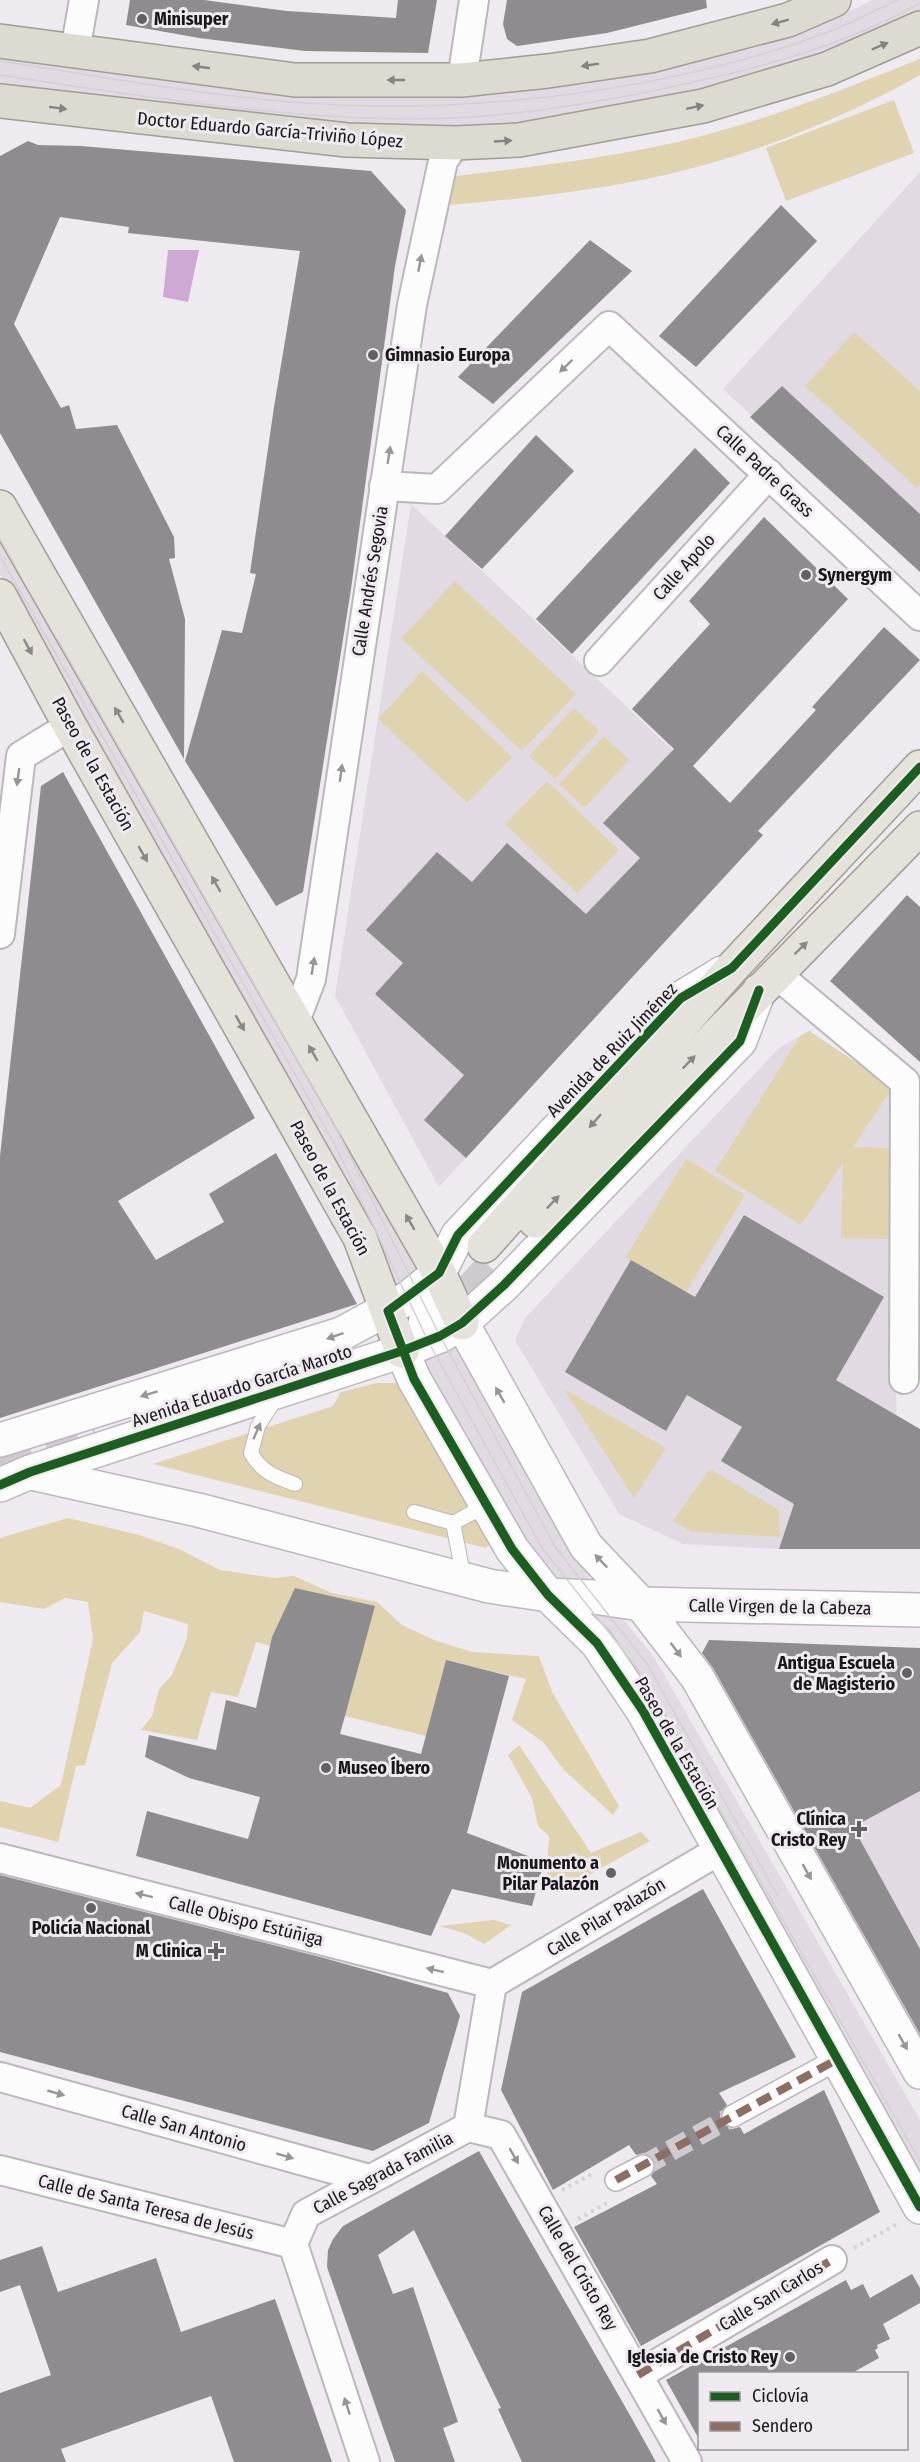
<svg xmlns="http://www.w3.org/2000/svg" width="920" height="2462" viewBox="0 0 920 2462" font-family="'Fira Sans Condensed',sans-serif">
  <rect width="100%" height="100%" fill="#eeeaef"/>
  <g fill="#e2dae3">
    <path d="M 872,0 L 920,0 L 920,13 L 825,54 L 728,84 L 624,109 L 513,126 L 368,128 L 0,86 L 0,49 L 527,87 L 584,84 L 754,48 L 834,19 Z"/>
    <path d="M 920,172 L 920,572 L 723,389 Z"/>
    <path d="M 411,504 L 763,835 L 439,1187 L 335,996 Z"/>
    <path d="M 0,523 L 345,1127 L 409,1257 L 589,1578 L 654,1657 L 920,2120 L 920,2184 L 439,1407 L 317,1139 L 0,574 Z"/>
    <path d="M 809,1031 L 893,1087 L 891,1239 L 901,1548 L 779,1549 L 683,1544 L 619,1514 L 515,1340 L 525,1318 L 779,1048 Z"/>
    <path d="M 920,1744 L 920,2044 L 790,1814 Z"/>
  </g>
  <g fill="#dfd4af">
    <path d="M 920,59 L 920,75 C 853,113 767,149 693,168 C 614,189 530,198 449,205 L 454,177 L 456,176 C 529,167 602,159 673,143 C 758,124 839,91 920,59 Z"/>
    <path d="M 894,100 L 914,153 L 786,201 L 766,148 Z"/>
    <path d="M 854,332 L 920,391 L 920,485 L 917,488 L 805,386 Z"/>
    <path d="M 455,581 L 576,694 L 522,751 L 401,638 Z"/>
    <path d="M 422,671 L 512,757 L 467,803 L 378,719 Z"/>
    <path d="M 574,708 L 599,731 L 555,779 L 529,756 Z"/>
    <path d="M 604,736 L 629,760 L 584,808 L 559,784 Z"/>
    <path d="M 547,781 L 619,850 L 577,893 L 505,824 Z"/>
    <path d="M 809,1031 L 893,1087 L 853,1147 L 893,1148 L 891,1239 L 841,1238 L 843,1163 L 801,1225 L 715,1171 L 800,1036 Z"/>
    <path d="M 686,1159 L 745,1195 L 685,1294 L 625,1258 Z"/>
    <path d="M 377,1383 L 398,1383 L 495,1537 L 486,1548 L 153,1464 L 333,1406 L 341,1392 Z"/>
    <path d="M 564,1389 L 666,1448 L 634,1498 Z"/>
    <path d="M 710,1469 L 779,1510 L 780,1537 L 692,1532 L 673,1521 Z"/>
    <path d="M 68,1518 L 139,1535 L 179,1549 L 220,1570 L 275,1578 L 294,1576 L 332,1593 L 377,1602 L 402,1625 L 434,1640 L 472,1652 L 539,1656 L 552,1692 L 619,1806 L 613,1815 L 564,1770 L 543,1742 L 512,1720 L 526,1679 L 446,1661 L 426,1736 L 345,1716 L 271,1646 L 256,1642 L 238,1697 L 211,1692 L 197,1740 L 141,1730 L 152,1716 L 159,1689 L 172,1675 L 187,1638 L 188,1624 L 144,1611 L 140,1632 L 112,1663 L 85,1765 L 76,1766 L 58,1842 L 0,1827 L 0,1801 L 30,1808 L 61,1785 L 93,1639 L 88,1602 L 65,1598 L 44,1609 L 0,1602 L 0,1538 Z"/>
    <path d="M 519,1745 L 591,1853 L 641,1832 L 650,1841 L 562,1890 L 555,1882 L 546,1879 L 549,1836 L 538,1826 L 532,1798 L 508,1755 Z"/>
    <path d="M 494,1920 L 511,1925 L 484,1944 L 464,1933 L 439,1926 Z"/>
  </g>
  <path fill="#cda9d4" d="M 168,250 L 199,250 L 188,302 L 163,297 Z"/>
  <g fill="#8f8c8f">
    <path d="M 130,0 L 204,0 L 287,11 L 396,18 L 398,0 L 437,0 L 428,53 L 305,51 L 199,38 L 126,25 Z"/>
    <path d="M 507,0 L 706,0 L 707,8 L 607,33 L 517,46 L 507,39 L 503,24 Z"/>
    <path d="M 28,141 L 38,145 L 81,146 L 371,171 L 406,210 L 395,266 L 351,589 L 303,892 L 276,906 L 185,761 L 222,630 L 242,633 L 256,574 L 250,573 L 274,407 L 300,251 L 128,233 L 129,227 L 60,217 L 14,324 L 61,408 L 69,405 L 76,429 L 117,425 L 174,537 L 175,558 L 169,559 L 185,619 L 184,759 L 0,433 L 0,156 Z"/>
    <path d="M 781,205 L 817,241 L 696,367 L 659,336 Z"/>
    <path d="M 590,240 L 632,271 L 493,404 L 458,377 Z"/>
    <path d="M 782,386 L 920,514 L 920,572 L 750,417 Z"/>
    <path d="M 536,435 L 574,471 L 482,569 L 445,536 Z"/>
    <path d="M 695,448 L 730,483 L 572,654 L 536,619 Z"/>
    <path d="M 764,517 L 848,599 L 693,766 L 730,803 L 816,710 L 812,707 L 884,627 L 920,660 L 758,831 L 763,835 L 466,1158 L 424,1120 L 464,1075 L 375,994 L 403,963 L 366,930 L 437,852 L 472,882 L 507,843 L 586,914 L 640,858 L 603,823 L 674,749 L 632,709 L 710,624 L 689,601 Z"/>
    <path d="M 63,772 L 255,1118 L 118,1201 L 156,1260 L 224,1222 L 209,1194 L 276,1153 L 357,1304 L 0,1418 L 0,1156 L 41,786 Z"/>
    <path d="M 907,895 L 920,907 L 920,1062 L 830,981 Z"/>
    <path d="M 744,1215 L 884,1297 L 836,1380 L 920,1429 L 920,1549 L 779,1549 L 794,1504 L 721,1461 L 742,1427 L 687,1395 L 666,1431 L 565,1372 L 631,1260 L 695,1297 Z"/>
    <path d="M 295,1588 L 375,1606 L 340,1734 L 421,1754 L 446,1660 L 509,1676 L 467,1833 L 544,1862 L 532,1906 L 452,1889 L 431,1936 L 136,1856 L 147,1811 L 248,1839 L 260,1797 L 189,1778 L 145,1757 L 149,1735 L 216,1750 L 226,1700 L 256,1708 L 272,1637 Z"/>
    <path d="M 709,1640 L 920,1648 L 920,1791 L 853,1827 L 920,1949 L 920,2034 L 713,1668 L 702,1653 Z"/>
    <path d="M 0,1875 L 324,1958 L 448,1993 L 460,2016 L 429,2123 L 373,2151 L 0,2052 Z"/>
    <path d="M 703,1889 L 796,2057 L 719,2093 L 727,2105 L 720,2115 L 722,2123 L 732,2129 L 740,2127 L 744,2134 L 824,2090 L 880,2212 L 641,2346 L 574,2227 L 657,2184 L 651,2176 L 656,2167 L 654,2160 L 644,2153 L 636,2155 L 629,2145 L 553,2190 L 501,2090 L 522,1992 Z"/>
    <path d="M 479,2151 L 631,2417 L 656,2462 L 522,2462 L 498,2409 L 501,2408 L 414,2230 L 378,2255 L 393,2294 L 413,2287 L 458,2422 L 443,2428 L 455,2462 L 395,2462 L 327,2267 L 328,2250 L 333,2239 L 343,2226 Z"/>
    <path d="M 42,2246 L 58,2292 L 156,2258 L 181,2332 L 275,2299 L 332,2462 L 234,2462 L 211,2396 L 61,2449 L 66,2462 L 0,2462 L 0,2393 L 51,2375 L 20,2285 L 0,2292 L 0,2260 Z"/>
    <path d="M 912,2274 L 920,2288 L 920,2303 L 883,2324 L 890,2339 L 877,2345 L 878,2348 L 875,2350 L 879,2358 L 852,2373 L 699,2373 L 699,2439 L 666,2380 L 846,2280 L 851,2290 L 863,2284 L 870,2298 Z"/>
  </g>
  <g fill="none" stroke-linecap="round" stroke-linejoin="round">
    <path stroke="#cecacf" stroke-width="21" stroke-dasharray="21 10" stroke-linecap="butt" d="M 643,2166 L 733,2116"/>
    <g stroke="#cecacf" stroke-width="33" stroke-dasharray="33 16" stroke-linecap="butt">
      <path d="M 431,1323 L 458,1304 L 498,1259"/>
      <path d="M 0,1463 L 96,1434"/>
    </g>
    <g stroke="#bbb8bc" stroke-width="16">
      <g id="service">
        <path d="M 276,1398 L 258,1426 L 251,1453 C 261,1472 276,1477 295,1484"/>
        <path d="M 414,1512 L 453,1523 L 464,1579"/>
        <path d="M 453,1523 L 472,1513 L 479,1503 L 478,1497"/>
      </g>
    </g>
    <g stroke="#bbb8bc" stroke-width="24">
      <g id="pedestrian">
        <path d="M 733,2116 L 836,2060"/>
        <path d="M 616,2180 L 643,2166"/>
      </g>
    </g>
    <g stroke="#bbb8bc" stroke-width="32">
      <g id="minor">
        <path d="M 75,51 L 84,0"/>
        <path d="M 462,80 L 474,0"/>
        <path d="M 384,486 L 437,489 L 609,326 L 920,616"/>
        <path d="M 599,661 L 769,474"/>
        <path d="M 0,934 L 21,756 L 70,726"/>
        <path d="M 775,973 L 905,1082 L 904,1379"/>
        <path d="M 295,1021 L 311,979 L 412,305 L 443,161 L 455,143"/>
        <path d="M 0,1858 L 492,1984"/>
        <path d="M 492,1984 L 720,1850"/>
        <path d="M 0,2077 L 369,2179"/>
        <path d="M 468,2127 L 501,2135 L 687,2462"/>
        <path d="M 468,2127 L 492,1984"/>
        <path d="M 0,2170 L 293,2244"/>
        <path d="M 638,2375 L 832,2260"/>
        <path d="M 365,2462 L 293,2244 L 306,2214 L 468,2127"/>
      </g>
    </g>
    <g stroke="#bbb8bc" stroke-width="36">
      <g id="tertiary">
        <path d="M 402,1351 L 423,1331 L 439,1273 L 458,1235 L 681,998 L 722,973"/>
        <path d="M 0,1440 L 341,1334 L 408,1298 L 439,1273"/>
        <path d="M 31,1473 L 198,1510 L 489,1586 L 548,1595 L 594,1597 L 641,1604 L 920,1610"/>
        <path d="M 0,1485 L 30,1472 L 402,1351 L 440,1336 L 462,1323 L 504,1285 L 740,1041 L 759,991"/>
      </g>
    </g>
    <g stroke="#bbb8bc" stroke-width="36">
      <g id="secondary">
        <path d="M 462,1323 L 586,1546 L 641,1604 L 697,1677 L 920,2072"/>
        <path d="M 402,1351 L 414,1379 L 512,1549 L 548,1595 L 597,1643 L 643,1711 L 920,2207"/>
      </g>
    </g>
    <g stroke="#a29c93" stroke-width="36">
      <g id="primary">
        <path d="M 0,507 L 439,1273 L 462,1323"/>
        <path d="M 0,596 L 70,726 L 360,1238 L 402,1351"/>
        <path d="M 535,1221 L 920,828"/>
        <path d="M 484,1246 L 732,968 L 920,767"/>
      </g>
    </g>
    <g stroke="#a29c93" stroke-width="36">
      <g id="trunk">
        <path d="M 0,41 L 295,80 L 462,80 L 548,71 L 650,56 L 788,20 L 834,0"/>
        <path d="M 0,101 L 347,140 L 455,143 L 519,140 L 703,106 L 827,69 L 920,28"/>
      </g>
    </g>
    <g stroke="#d3d2d3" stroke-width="4" stroke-dasharray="3 4.5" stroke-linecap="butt">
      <path d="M 562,2190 L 592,2174"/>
      <path d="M 578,2219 L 609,2202"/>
      <path d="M 854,2248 L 897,2224"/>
    </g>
    <use href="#service" stroke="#fcfcfd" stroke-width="14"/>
    <use href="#pedestrian" stroke="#fcfcfd" stroke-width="21"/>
    <use href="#minor" stroke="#fcfcfd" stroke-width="28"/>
    <use href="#tertiary" stroke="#fcfcfd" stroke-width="33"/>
    <use href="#secondary" stroke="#fcfcfd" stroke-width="33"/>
    <use href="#primary" stroke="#e5e2dc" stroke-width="33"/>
    <use href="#trunk" stroke="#dcdad1" stroke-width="33"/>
    <g stroke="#d2d1d2" stroke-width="1.5">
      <path d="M 0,61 C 97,76 194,94 292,102 C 462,116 662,93 823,34 C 848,25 873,11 898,0"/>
      <path d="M 0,75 C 134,95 268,117 403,119 C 499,120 596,104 689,83 C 768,66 850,43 920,3"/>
      <path d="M 0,539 L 15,565"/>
      <path d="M 0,556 L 334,1143 L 428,1341 L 542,1548 L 645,1678 L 920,2161"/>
      <path d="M 58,640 L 337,1130 L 440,1336 L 556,1548 L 647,1664 L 778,1896"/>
    </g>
    <g stroke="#8d6e63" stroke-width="8" stroke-dasharray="15 8" stroke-linecap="butt">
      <path d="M 616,2180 L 836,2060"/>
      <path d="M 638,2375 L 832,2260"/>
    </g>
    <g stroke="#efe9f0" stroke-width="13">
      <g id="cycleway">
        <path d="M 920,767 L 732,968 L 681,998 L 458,1235 L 439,1273 L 388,1311 L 414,1379 L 512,1549 L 548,1595 L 597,1643 L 643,1711 L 920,2207"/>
        <path d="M 0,1485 L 30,1472 L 402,1351 L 440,1336 L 462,1323 L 504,1285 L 740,1041 L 759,990"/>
      </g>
    </g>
    <use href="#cycleway" stroke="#1b5e20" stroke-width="9"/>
  </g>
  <defs><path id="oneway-solid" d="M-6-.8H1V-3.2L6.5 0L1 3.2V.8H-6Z" transform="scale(1.5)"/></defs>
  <g fill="#85827f">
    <use href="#oneway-solid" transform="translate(780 22) rotate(165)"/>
    <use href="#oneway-solid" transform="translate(880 46) rotate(-23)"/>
    <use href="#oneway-solid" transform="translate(590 65) rotate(171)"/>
    <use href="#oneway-solid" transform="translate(201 67) rotate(-172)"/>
    <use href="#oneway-solid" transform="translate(396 80) rotate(-180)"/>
    <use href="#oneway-solid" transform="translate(695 107) rotate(-12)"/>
    <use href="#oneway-solid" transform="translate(58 108) rotate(7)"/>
    <use href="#oneway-solid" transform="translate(503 141) rotate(-3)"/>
  </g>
  <g fill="#969597">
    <use href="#oneway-solid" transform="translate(420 263) rotate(-79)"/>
    <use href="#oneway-solid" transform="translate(566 366) rotate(136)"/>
    <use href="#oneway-solid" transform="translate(389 455) rotate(-81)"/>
    <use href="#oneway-solid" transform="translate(341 773) rotate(-82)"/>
    <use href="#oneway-solid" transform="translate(18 777) rotate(98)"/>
    <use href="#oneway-solid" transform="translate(313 966) rotate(-81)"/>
    <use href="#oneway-solid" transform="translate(335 1336) rotate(161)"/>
    <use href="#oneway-solid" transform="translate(149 1394) rotate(163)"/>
    <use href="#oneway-solid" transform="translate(500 1395) rotate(-120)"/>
    <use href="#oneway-solid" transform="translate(257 1431) rotate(-66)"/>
    <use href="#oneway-solid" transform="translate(601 1561) rotate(-134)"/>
    <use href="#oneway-solid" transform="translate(676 1650) rotate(53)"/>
    <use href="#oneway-solid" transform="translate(807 1872) rotate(61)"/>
    <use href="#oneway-solid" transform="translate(144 1895) rotate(-166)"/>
    <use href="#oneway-solid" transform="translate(435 1970) rotate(-166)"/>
    <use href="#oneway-solid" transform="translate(903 2042) rotate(61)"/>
    <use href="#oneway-solid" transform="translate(56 2093) rotate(16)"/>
    <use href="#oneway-solid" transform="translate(285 2156) rotate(16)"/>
    <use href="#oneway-solid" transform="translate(514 2156) rotate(60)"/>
    <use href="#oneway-solid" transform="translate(347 2406) rotate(-108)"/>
    <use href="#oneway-solid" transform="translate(662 2417) rotate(61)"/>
  </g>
  <g fill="#8a8785">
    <use href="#oneway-solid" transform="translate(28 647) rotate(62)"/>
    <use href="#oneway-solid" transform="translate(119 715) rotate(-120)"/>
    <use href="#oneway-solid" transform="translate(143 854) rotate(60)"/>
    <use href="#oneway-solid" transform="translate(216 884) rotate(-120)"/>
    <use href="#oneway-solid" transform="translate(801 948) rotate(-44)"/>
    <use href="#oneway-solid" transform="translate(240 1023) rotate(60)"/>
    <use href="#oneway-solid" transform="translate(313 1053) rotate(-120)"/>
    <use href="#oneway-solid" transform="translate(689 1062) rotate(-46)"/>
    <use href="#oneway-solid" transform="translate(595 1121) rotate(132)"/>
    <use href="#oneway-solid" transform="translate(553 1202) rotate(-46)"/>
    <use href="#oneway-solid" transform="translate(410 1222) rotate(-120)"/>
  </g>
  <g fill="#646165" stroke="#efe9f0" stroke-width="2">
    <circle cx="142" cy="19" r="6"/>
    <circle cx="373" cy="355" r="6"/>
    <circle cx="806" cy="575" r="6"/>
    <circle cx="907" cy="1673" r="6"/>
    <circle cx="326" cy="1768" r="6"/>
    <path d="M856 1820h6v6h6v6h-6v6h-6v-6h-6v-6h6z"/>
    <circle cx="611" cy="1873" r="6"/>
    <circle cx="91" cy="1908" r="6"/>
    <path d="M213 1942h6v6h6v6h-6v6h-6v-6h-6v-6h6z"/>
    <circle cx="790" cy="2357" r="6"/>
  </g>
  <g text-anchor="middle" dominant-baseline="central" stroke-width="6" stroke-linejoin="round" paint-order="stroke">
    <g font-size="18" font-weight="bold" fill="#1a171a" stroke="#efe9f0" text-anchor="end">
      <text x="154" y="19" text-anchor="start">Minisuper</text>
      <text x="385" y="355" text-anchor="start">Gimnasio Europa</text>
      <text x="818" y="575" text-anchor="start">Synergym</text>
      <text x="895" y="1663">Antigua Escuela<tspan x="895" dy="21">de Magisterio</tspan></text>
      <text x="338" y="1768" text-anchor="start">Museo Íbero</text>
      <text x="846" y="1819">Clínica<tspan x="846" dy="21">Cristo Rey</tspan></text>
      <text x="599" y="1863">Monumento a<tspan x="599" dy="21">Pilar Palazón</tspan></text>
      <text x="91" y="1928" text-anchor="middle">Policía Nacional</text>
      <text x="202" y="1951">M Clinica</text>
      <text x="778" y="2357">Iglesia de Cristo Rey</text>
    </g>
    <g font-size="18" fill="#1a171a" stroke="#efe9f0">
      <text transform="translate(270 130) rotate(5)">Doctor Eduardo García-Triviño López</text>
      <text transform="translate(765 471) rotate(43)">Calle Padre Grass</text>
      <text transform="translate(684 567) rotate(-48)">Calle Apolo</text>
      <text transform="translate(370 581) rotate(-81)">Calle Andrés Segovia</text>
      <text transform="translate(93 764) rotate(61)">Paseo de la Estación</text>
      <text transform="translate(612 1050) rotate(-46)">Avenida de Ruiz Jiménez</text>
      <text transform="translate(330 1188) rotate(62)">Paseo de la Estación</text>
      <text transform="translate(242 1386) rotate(-18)">Avenida Eduardo García Maroto</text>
      <text transform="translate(780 1607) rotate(1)">Calle Virgen de la Cabeza</text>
      <text transform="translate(677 1743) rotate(60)">Paseo de la Estación</text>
      <text transform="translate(606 1917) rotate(-31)">Calle Pilar Palazón</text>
      <text transform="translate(246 1921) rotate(14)">Calle Obispo Estúñiga</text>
      <text transform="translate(184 2128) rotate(16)">Calle San Antonio</text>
      <text transform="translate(383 2173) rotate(-28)">Calle Sagrada Familia</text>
      <text transform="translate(146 2207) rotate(14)">Calle de Santa Teresa de Jesús</text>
      <text transform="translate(578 2268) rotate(60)">Calle del Cristo Rey</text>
      <text transform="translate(771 2296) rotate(-31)">Calle San Carlos</text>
    </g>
  </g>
  <rect x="698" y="2372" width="210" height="78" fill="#efe9f0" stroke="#9a959a" stroke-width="1.5"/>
  <rect x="710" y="2392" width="30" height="9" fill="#1b5e20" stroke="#9a959a" stroke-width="1.5"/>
  <text x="752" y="2402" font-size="18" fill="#1a171a">Ciclovía</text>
  <rect x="710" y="2422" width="30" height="9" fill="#8d6e63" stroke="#9a959a" stroke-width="1.5"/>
  <text x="752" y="2432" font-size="18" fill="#1a171a">Sendero</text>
</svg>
